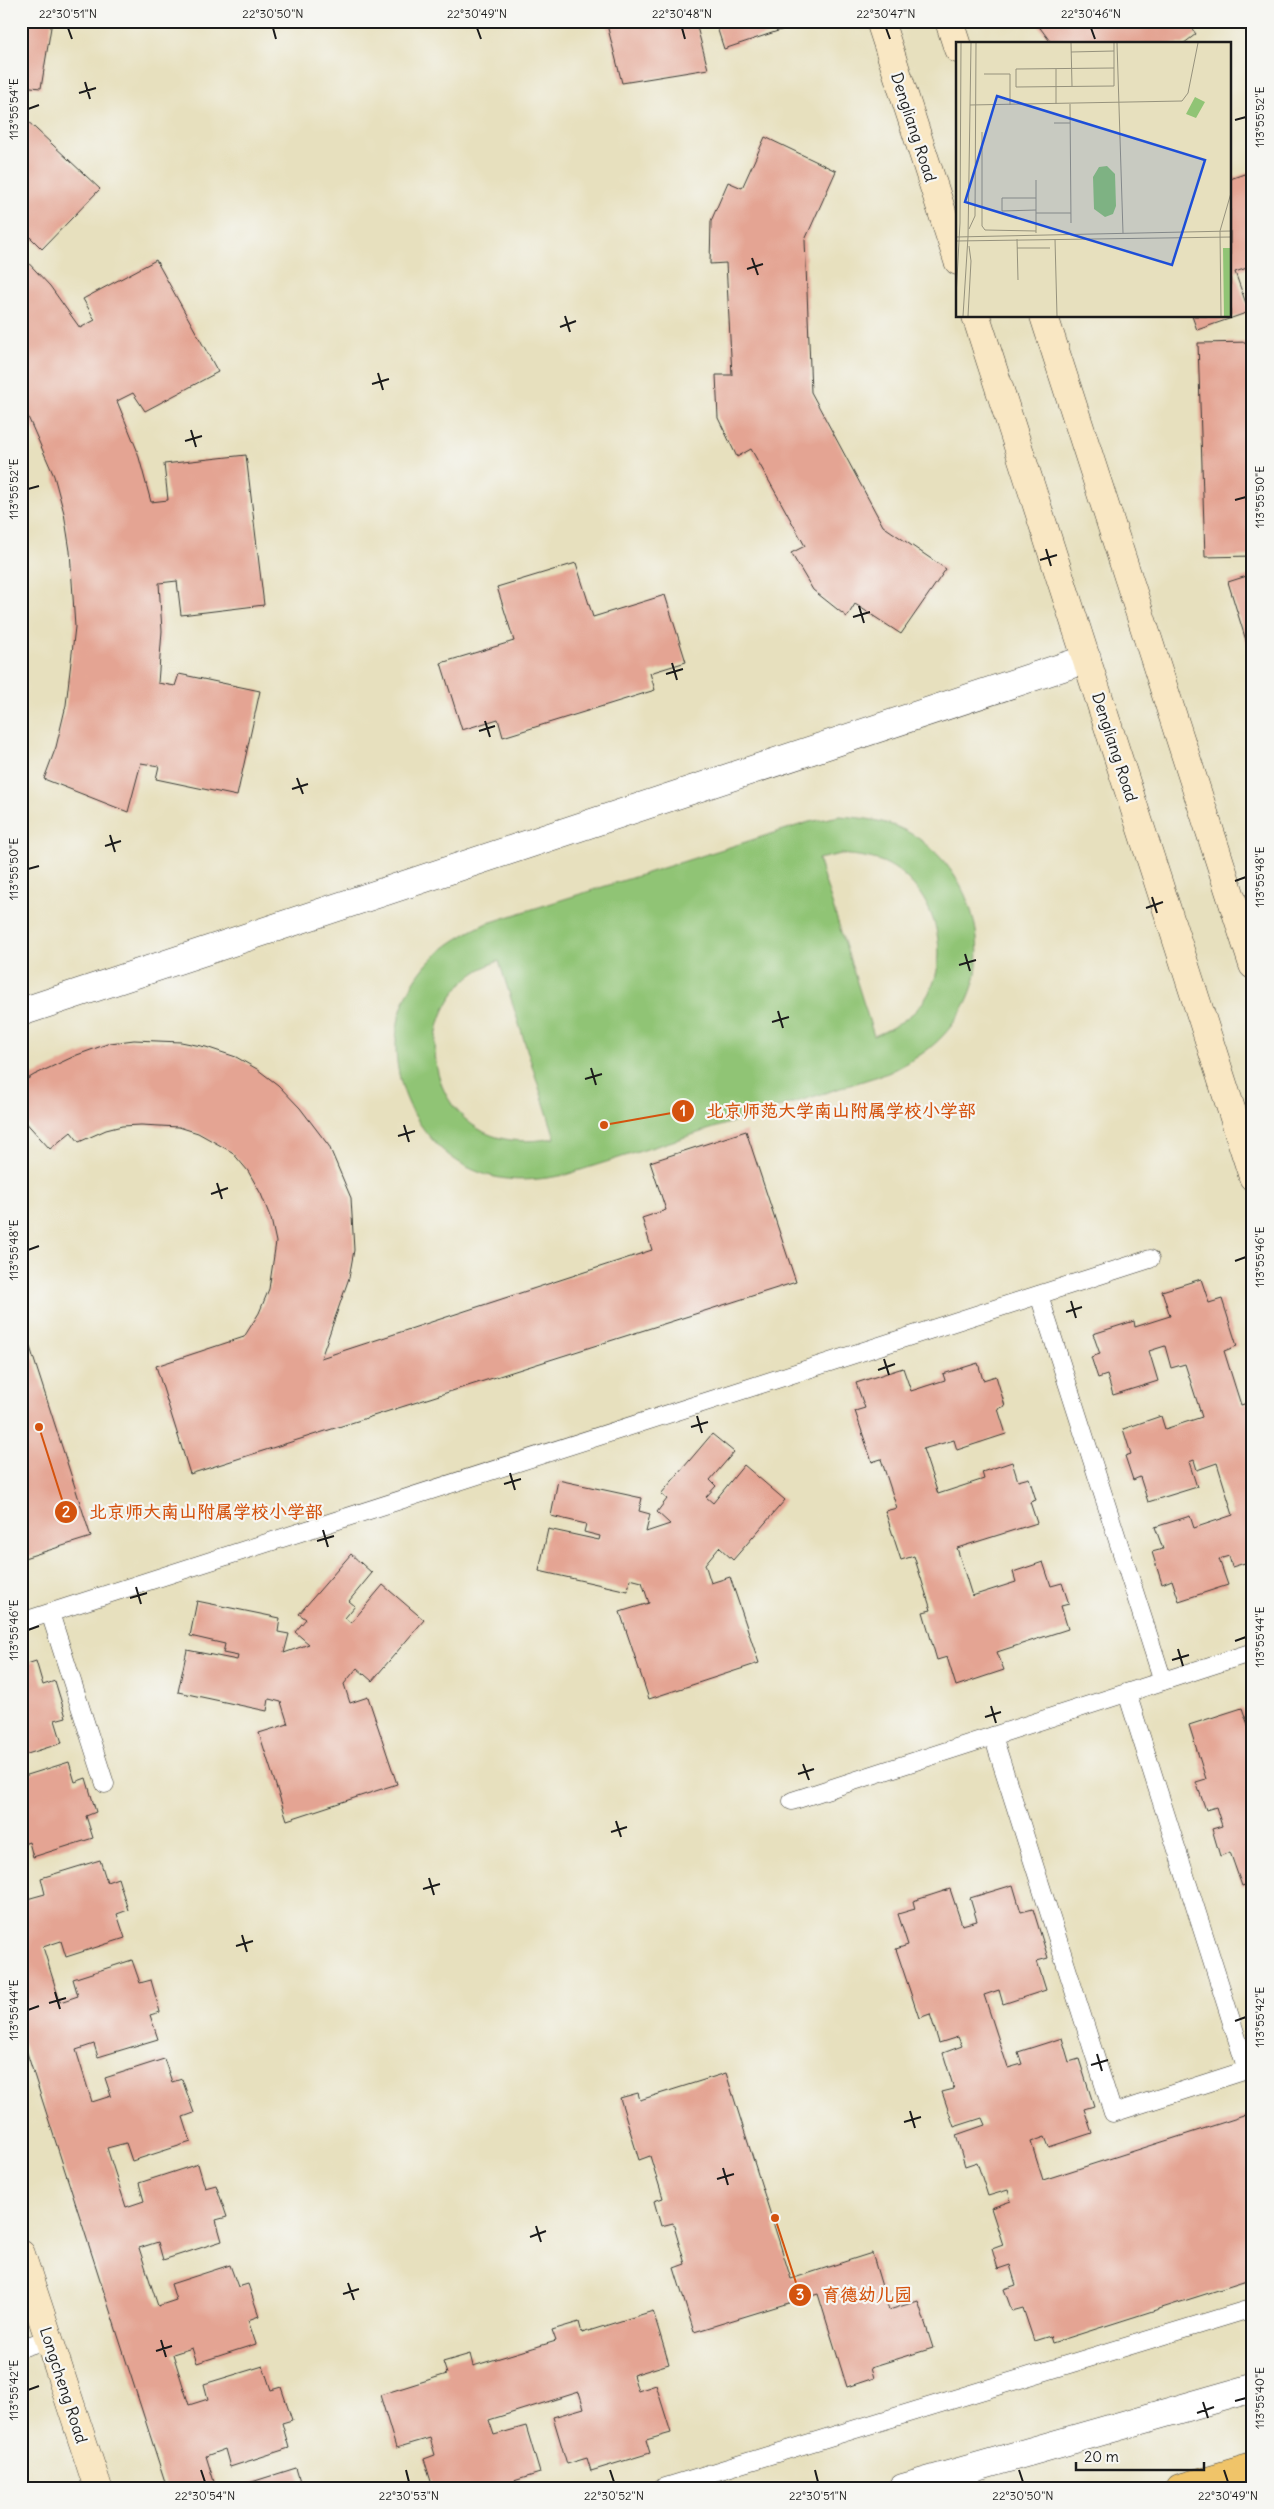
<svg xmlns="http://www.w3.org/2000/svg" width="1274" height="2509" viewBox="0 0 1274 2509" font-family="Delius,'LXGW WenKai TC',sans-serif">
  <rect width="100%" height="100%" fill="#f6f6f2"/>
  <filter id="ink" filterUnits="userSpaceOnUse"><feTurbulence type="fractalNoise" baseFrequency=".02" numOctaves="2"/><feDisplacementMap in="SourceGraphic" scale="10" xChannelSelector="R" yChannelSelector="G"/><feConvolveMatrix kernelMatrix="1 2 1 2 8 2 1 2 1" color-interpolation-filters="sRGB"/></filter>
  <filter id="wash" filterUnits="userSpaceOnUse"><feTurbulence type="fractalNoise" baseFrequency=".0096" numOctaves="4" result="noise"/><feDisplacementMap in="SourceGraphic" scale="20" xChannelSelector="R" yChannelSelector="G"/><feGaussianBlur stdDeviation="1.12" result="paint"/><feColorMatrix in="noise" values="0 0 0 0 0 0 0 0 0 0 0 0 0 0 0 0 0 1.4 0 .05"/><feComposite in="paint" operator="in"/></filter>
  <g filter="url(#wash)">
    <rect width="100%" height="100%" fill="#e7e0be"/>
    <path fill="#90c475" stroke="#567048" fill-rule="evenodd" d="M 840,816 C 863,818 885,820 906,831 C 967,862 999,950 962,1010 C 943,1042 921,1057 888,1073 L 565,1175 C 543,1179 522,1182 500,1178 C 417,1164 370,1059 411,987 C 429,955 453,939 485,924 L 809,822 ZM 841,854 C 858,856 874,857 889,865 C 939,893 959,971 913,1013 C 901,1023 889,1030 874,1036 L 818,859 ZM 499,961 L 555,1138 C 531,1142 506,1143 484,1132 C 412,1094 422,986 499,961 Z"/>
    <g id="blocks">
      <g fill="#e4a493">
        <path d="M 21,21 L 52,21 L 41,88 L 21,86 Z"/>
        <path d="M 606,21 L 700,21 L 696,23 L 708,69 L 622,83 Z"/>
        <path d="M 715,21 L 805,21 L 805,22 L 724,49 Z"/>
        <path d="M 1035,21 L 1186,21 L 1196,34 L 1183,44 L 1052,44 Z"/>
        <path d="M 21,115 L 100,189 L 42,249 L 30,237 L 21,247 Z"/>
        <path d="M 765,137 L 836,171 L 805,240 L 811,392 L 883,526 L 946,569 L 901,634 L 855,604 L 847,617 L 813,590 L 791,553 L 805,546 L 778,497 L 751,449 L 737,457 L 718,418 L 716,375 L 732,375 L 726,263 L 710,264 L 711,221 L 728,182 L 742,188 Z"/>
        <path d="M 1253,171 L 1253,266 L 1235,272 L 1249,312 L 1197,330 L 1192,316 L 1230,316 L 1230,179 Z"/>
        <path d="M 21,255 L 50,286 L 80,328 L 95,320 L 83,299 L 156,260 L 218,372 L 145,411 L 133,393 L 117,401 L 137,450 L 151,502 L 168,500 L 164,464 L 246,455 L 264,605 L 181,615 L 177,581 L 159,583 L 162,631 L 158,683 L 175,686 L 179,674 L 260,691 L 237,796 L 156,779 L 159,766 L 141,763 L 128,812 L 44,779 L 56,747 L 66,705 L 75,627 L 70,551 L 64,513 L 54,476 L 21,401 Z"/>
        <path d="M 1253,342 L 1253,556 L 1205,557 L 1198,343 Z"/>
        <path d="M 576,563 L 593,617 L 665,595 L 686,662 L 650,673 L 655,690 L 503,737 L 498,719 L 462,730 L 441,663 L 514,641 L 497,587 Z"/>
        <path d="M 1253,574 L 1253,659 L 1252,660 L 1228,582 Z"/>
        <path d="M 134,1040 L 181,1042 L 206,1047 L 236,1057 L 257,1069 L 278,1085 L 300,1108 L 329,1146 L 351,1198 L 354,1250 L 349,1278 L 321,1358 L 652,1250 L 642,1218 L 666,1210 L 650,1162 L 746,1131 L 796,1282 L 190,1474 L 156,1366 L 244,1337 L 259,1313 L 269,1289 L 276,1242 L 271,1219 L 261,1194 L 248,1171 L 232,1152 L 198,1133 L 179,1127 L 141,1125 L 122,1126 L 106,1130 L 79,1142 L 71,1132 L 50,1149 L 21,1117 L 21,1083 L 34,1075 L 77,1055 L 110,1043 Z"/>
        <path d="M 1201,1279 L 1209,1303 L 1222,1299 L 1237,1346 L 1224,1351 L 1241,1405 L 1253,1401 L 1253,1574 L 1248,1562 L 1232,1567 L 1229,1556 L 1219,1559 L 1228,1585 L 1179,1601 L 1172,1580 L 1162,1584 L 1152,1552 L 1163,1549 L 1155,1527 L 1190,1516 L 1194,1528 L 1233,1515 L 1217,1463 L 1197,1470 L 1194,1460 L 1189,1462 L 1197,1487 L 1148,1502 L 1140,1477 L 1133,1480 L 1125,1456 L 1131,1454 L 1123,1429 L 1161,1416 L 1165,1429 L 1202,1417 L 1185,1364 L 1171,1368 L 1165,1346 L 1149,1351 L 1158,1381 L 1113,1395 L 1107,1375 L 1098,1378 L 1091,1357 L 1100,1354 L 1093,1334 L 1134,1321 L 1135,1327 L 1170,1316 L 1162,1291 Z"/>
        <path d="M 21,1319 L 91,1537 L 21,1559 Z"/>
        <path d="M 978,1363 L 983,1380 L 996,1376 L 1005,1406 L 998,1409 L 1006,1434 L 957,1450 L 954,1440 L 923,1449 L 938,1494 L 984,1479 L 982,1472 L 1012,1462 L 1018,1481 L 1029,1478 L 1036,1500 L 1030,1502 L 1037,1523 L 957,1548 L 972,1596 L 1016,1582 L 1013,1572 L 1043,1562 L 1051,1586 L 1062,1583 L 1069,1604 L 1061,1606 L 1068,1629 L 997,1652 L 1004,1670 L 956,1686 L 947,1657 L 937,1660 L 923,1612 L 931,1610 L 914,1556 L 901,1560 L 885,1511 L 897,1508 L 881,1459 L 872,1462 L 855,1411 L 865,1408 L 856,1383 L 903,1368 L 911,1391 L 945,1380 L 943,1374 Z"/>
        <path d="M 712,1434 L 734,1452 L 710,1480 L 716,1486 L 706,1497 L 713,1503 L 744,1465 L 785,1500 L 733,1560 L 719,1547 L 705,1564 L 711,1583 L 730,1577 L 759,1663 L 649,1699 L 620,1612 L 649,1603 L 642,1582 L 630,1579 L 628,1591 L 539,1571 L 548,1529 L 599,1540 L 600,1536 L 584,1532 L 586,1524 L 551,1516 L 558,1480 L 642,1498 L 639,1511 L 650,1514 L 646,1532 L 670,1524 L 657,1512 L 667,1499 L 661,1494 Z"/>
        <path d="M 351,1554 L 372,1573 L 349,1601 L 355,1606 L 345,1618 L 351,1623 L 383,1585 L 424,1620 L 372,1681 L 357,1668 L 344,1684 L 350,1703 L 368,1697 L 397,1784 L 287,1820 L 259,1733 L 288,1724 L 281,1702 L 269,1699 L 267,1711 L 178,1692 L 187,1650 L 237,1660 L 238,1656 L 223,1653 L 225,1644 L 190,1636 L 197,1601 L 280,1618 L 278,1632 L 289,1634 L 284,1653 L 309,1644 L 295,1632 L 306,1619 L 299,1614 Z"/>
        <path d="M 36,1661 L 43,1685 L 55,1681 L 66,1717 L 55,1720 L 62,1743 L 21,1756 L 21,1666 Z"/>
        <path d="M 1242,1708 L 1253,1739 L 1253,1882 L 1242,1886 L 1230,1852 L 1220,1856 L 1212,1829 L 1222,1826 L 1216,1807 L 1206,1810 L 1196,1782 L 1206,1779 L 1189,1725 Z"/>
        <path d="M 69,1762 L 75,1782 L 86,1778 L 96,1812 L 86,1816 L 93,1838 L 33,1857 L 29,1842 L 21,1845 L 21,1777 Z"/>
        <path d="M 100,1860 L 107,1882 L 118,1878 L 128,1910 L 117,1914 L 125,1938 L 66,1957 L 61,1941 L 43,1947 L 60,2002 L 78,1996 L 73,1979 L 132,1960 L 140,1983 L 151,1980 L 160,2012 L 150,2015 L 158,2039 L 98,2057 L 94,2044 L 76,2050 L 92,2102 L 111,2096 L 105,2078 L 164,2059 L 172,2082 L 182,2079 L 194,2113 L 183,2117 L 191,2142 L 132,2161 L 126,2143 L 107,2148 L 126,2207 L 144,2201 L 139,2183 L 198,2164 L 205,2188 L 216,2185 L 227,2217 L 216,2220 L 222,2241 L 163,2260 L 158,2242 L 139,2248 L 158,2306 L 176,2300 L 171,2284 L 230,2265 L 238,2287 L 248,2284 L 259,2316 L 248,2320 L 256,2344 L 197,2363 L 192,2348 L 173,2354 L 189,2405 L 208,2399 L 204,2384 L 263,2366 L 271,2390 L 281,2387 L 292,2420 L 282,2423 L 289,2448 L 230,2467 L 225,2449 L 206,2456 L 216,2488 L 167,2488 L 21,2034 L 21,1882 L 27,1899 L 45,1894 L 41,1878 Z"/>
        <path d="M 1013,1885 L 1021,1912 L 1033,1909 L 1048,1958 L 1037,1961 L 1046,1990 L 1003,2004 L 999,1990 L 984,1995 L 1008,2068 L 1022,2064 L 1018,2052 L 1062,2038 L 1069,2062 L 1079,2059 L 1094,2106 L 1084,2109 L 1092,2133 L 1049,2147 L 1045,2137 L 1031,2142 L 1043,2180 L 1253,2113 L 1253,2279 L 1052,2343 L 1050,2336 L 1034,2341 L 1023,2308 L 1012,2311 L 1004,2289 L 1016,2285 L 1010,2265 L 998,2269 L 992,2249 L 1003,2245 L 991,2208 L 1011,2201 L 1008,2190 L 988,2196 L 977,2162 L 965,2166 L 956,2135 L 985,2125 L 982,2118 L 954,2127 L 942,2092 L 954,2089 L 943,2053 L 962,2046 L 958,2037 L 939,2043 L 930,2014 L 919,2018 L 896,1949 L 908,1945 L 898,1914 L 915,1909 L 913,1901 L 950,1889 L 962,1925 L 977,1921 L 970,1898 Z"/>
        <path d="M 726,2073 L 791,2279 L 872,2253 L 889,2310 L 918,2301 L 933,2348 L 871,2367 L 874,2378 L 847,2387 L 818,2294 L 694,2332 L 674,2268 L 685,2264 L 673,2223 L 661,2226 L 654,2201 L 663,2198 L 650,2156 L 639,2160 L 620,2098 L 638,2093 L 640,2100 Z"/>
        <path d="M 653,2311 L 669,2364 L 633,2375 L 638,2391 L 656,2385 L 671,2433 L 646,2440 L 650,2453 L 591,2471 L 587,2458 L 567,2464 L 553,2417 L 584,2408 L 579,2392 L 489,2420 L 494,2435 L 526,2426 L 540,2473 L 514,2481 L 517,2488 L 433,2488 L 424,2459 L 435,2455 L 430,2438 L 396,2448 L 380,2395 L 447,2374 L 443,2362 L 470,2354 L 473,2366 L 556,2341 L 552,2330 L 579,2322 L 582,2333 Z"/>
        <path d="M 296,2468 L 302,2488 L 236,2488 L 236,2487 Z"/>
      </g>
    </g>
  </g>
  <g filter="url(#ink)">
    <use href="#blocks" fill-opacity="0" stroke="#3a3934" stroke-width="1"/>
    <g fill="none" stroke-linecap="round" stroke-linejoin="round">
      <g stroke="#3a3934" stroke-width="19">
        <g id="lane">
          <path d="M 1039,1295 L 1163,1681"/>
          <path d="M 50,1613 L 105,1784"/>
          <path d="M 21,1622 L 1150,1259"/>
          <path d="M 993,1736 L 1113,2113 L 1247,2070 L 1127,1693"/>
          <path d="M 792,1801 L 1253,1652"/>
          <path d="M 21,2348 L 49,2339"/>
          <path d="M 662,2488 L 1253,2308"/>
        </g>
      </g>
      <g stroke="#3a3934" stroke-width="29">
        <g id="street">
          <path d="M 21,1012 L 1087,659"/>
          <path d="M 903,2488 L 1253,2388"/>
        </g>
      </g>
      <g stroke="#3a3934" stroke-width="29">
        <g id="secondary">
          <path d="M 880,21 L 958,261"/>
          <path d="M 949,21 L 958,49"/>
          <path d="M 976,316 L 1253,1177"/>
          <path d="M 1044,316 L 1253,965"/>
          <path d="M 21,2254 L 98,2488"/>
        </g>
      </g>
      <g stroke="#3a3934" stroke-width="29">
        <path id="primary" d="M 1180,2488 L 1253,2467"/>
      </g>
      <use href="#lane" stroke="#fff" stroke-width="18"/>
      <use href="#street" stroke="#fff" stroke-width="28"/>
      <use href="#secondary" stroke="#f9e7c3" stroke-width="28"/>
      <use href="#primary" stroke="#f0c469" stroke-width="28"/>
    </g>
  </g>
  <path fill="none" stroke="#1c1c1c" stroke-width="2" d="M 68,28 L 72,39M 273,28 L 276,39M 477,28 L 481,39M 682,28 L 685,39M 886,28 L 890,39M 1091,28 L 1095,39M 85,82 L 90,99M 79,93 L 96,88M 28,109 L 39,105M 1235,120 L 1246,117M 752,258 L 758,275M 747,269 L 763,264M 565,316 L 570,332M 560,327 L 576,321M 378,373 L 383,390M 372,384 L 389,379M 191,430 L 196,447M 185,441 L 202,436M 28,489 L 39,486M 1235,500 L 1246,497M 1046,549 L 1051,566M 1040,560 L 1057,555M 859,606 L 864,623M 853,617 L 870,612M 672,663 L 677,680M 666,674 L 683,669M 485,721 L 490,737M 479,731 L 495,726M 297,778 L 303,794M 292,789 L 308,784M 110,835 L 115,852M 105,846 L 121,841M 28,869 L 39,866M 1235,881 L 1246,877M 1152,897 L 1157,913M 1146,908 L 1163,902M 965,954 L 970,971M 959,965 L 976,960M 778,1011 L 783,1028M 772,1022 L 789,1017M 591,1068 L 596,1085M 585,1079 L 602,1074M 404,1125 L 409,1142M 398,1136 L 415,1131M 217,1183 L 222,1199M 211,1194 L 228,1188M 28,1250 L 39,1246M 1235,1261 L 1246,1257M 1071,1301 L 1076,1318M 1066,1312 L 1082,1307M 884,1359 L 889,1375M 878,1370 L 895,1364M 697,1416 L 702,1433M 691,1427 L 708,1422M 510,1473 L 515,1490M 504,1484 L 521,1479M 323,1530 L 328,1547M 317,1541 L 334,1536M 136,1587 L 141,1604M 130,1598 L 147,1593M 28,1630 L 39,1626M 1235,1641 L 1246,1637M 1178,1649 L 1183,1666M 1172,1660 L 1189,1655M 991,1706 L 996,1723M 985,1717 L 1001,1712M 803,1764 L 809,1780M 798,1774 L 814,1769M 616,1821 L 621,1837M 611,1832 L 627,1827M 429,1878 L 434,1895M 423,1889 L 440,1884M 242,1935 L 247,1952M 236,1946 L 253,1941M 55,1992 L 60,2009M 49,2003 L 66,1998M 28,2010 L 39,2006M 1235,2021 L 1246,2017M 1097,2054 L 1102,2071M 1091,2065 L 1108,2060M 910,2111 L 915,2128M 904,2122 L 921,2117M 723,2168 L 728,2185M 717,2179 L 734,2174M 536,2226 L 541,2242M 530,2237 L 546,2231M 348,2283 L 354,2300M 343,2294 L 359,2289M 161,2340 L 166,2357M 156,2351 L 172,2346M 28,2390 L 39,2386M 1235,2401 L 1246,2398M 1203,2402 L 1208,2418M 1197,2413 L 1214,2407M 201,2470 L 205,2482M 406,2470 L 409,2482M 610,2470 L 614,2482M 815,2470 L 818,2482M 1019,2470 L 1023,2482M 1224,2470 L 1228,2482"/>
  <g text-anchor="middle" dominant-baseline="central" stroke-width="4.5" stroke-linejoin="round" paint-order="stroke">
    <g font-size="16" fill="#1c1c1c" stroke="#f6f6f2">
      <text transform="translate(914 127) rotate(72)">Dengliang Road</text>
      <text transform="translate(1115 747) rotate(72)">Dengliang Road</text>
      <text transform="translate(64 2385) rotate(72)">Longcheng Road</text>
    </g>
  </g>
  <g transform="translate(956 42)">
    <rect width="275" height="275" fill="#e7e0be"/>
    <path d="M 239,55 L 249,60 L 240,76 L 230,72 ZM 151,124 L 159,132 L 160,164 L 157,172 L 149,175 L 138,167 L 137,135 L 143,125 ZM 267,206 L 275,206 L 275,274 L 268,274 Z" fill="#90c475"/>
    <path fill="none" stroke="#96927d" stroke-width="1" d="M 115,1 L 116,44M 158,1 L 158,44 L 60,45 L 60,27 L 158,26M 161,1 L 167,191M 115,10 L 158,9M 100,27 L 100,62M 28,32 L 54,32 L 54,63M 114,62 L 115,181M 14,63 L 226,59 L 232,51 L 242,1M 98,81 L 114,81M 26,90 L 26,184 L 29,188 L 80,189M 80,138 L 80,191M 80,156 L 46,156 L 46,169 L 80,168M 80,171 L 115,171M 13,187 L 19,174 L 20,1M 0,195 L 275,189M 61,197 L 62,238M 99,197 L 101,274M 0,199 L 275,195M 61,206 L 94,206M 0,255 L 4,181 L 5,1M 7,274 L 12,195 L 15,1M 12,274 L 15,219 L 13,204M 265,274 L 264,189 L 275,151"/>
    <path fill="#1d4ed8" fill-opacity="0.15" stroke="#1d4ed8" stroke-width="2.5" d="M 41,54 L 249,118 L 216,223 L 9,160 Z"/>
    <rect width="275" height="275" fill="none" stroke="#1c1c1c" stroke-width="2.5"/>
  </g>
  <path fill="none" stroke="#d4530e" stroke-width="2" d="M604 1125L683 1111M39 1427L66 1512M775 2218L800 2295"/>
  <g fill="#d4530e" stroke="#f6f6f2" stroke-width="2">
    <circle cx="604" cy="1125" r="5"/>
    <circle cx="39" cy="1427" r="5"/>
    <circle cx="775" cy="2218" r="5"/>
    <circle cx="683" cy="1111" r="12"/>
    <circle cx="66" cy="1512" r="12"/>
    <circle cx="800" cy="2295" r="12"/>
  </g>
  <g font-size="15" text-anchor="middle" font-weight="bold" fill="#fff">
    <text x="683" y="1116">1</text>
    <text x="66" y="1517">2</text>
    <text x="800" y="2300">3</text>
  </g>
  <g font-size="18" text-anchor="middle" font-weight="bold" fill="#d4530e" stroke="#f6f6f2" stroke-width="4.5" stroke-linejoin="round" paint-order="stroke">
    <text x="841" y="1117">北京师范大学南山附属学校小学部</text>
    <text x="206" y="1518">北京师大南山附属学校小学部</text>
    <text x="867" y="2301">育德幼儿园</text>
  </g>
  <rect width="1274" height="2509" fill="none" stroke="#f6f6f2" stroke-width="55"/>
  <path d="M1076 2462v8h128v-8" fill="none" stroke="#1c1c1c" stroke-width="2.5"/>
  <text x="1084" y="2462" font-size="15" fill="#1c1c1c" stroke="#f6f6f2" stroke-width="4" paint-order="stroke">20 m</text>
  <rect x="28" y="28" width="1218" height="2454" fill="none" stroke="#1c1c1c" stroke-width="2"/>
  <g font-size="12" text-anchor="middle" fill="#1c1c1c">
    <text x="68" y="18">22°30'51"N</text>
    <text x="273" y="18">22°30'50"N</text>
    <text x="477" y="18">22°30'49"N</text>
    <text x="682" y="18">22°30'48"N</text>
    <text x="886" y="18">22°30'47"N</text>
    <text x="1091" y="18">22°30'46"N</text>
    <text transform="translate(14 109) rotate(-90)" y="4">113°55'54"E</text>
    <text transform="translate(1260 117) rotate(-90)" y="4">113°55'52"E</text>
    <text transform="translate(14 489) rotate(-90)" y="4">113°55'52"E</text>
    <text transform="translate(1260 497) rotate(-90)" y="4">113°55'50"E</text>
    <text transform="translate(14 869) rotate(-90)" y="4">113°55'50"E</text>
    <text transform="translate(1260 877) rotate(-90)" y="4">113°55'48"E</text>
    <text transform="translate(14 1250) rotate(-90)" y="4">113°55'48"E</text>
    <text transform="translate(1260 1257) rotate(-90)" y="4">113°55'46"E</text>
    <text transform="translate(14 1630) rotate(-90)" y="4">113°55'46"E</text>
    <text transform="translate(1260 1637) rotate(-90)" y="4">113°55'44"E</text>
    <text transform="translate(14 2010) rotate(-90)" y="4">113°55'44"E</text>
    <text transform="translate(1260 2017) rotate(-90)" y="4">113°55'42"E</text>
    <text transform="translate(14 2390) rotate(-90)" y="4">113°55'42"E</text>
    <text transform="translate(1260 2398) rotate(-90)" y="4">113°55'40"E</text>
    <text x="205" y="2500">22°30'54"N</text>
    <text x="409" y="2500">22°30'53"N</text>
    <text x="614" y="2500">22°30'52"N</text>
    <text x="818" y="2500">22°30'51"N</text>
    <text x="1023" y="2500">22°30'50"N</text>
    <text x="1228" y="2500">22°30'49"N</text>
  </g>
</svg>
